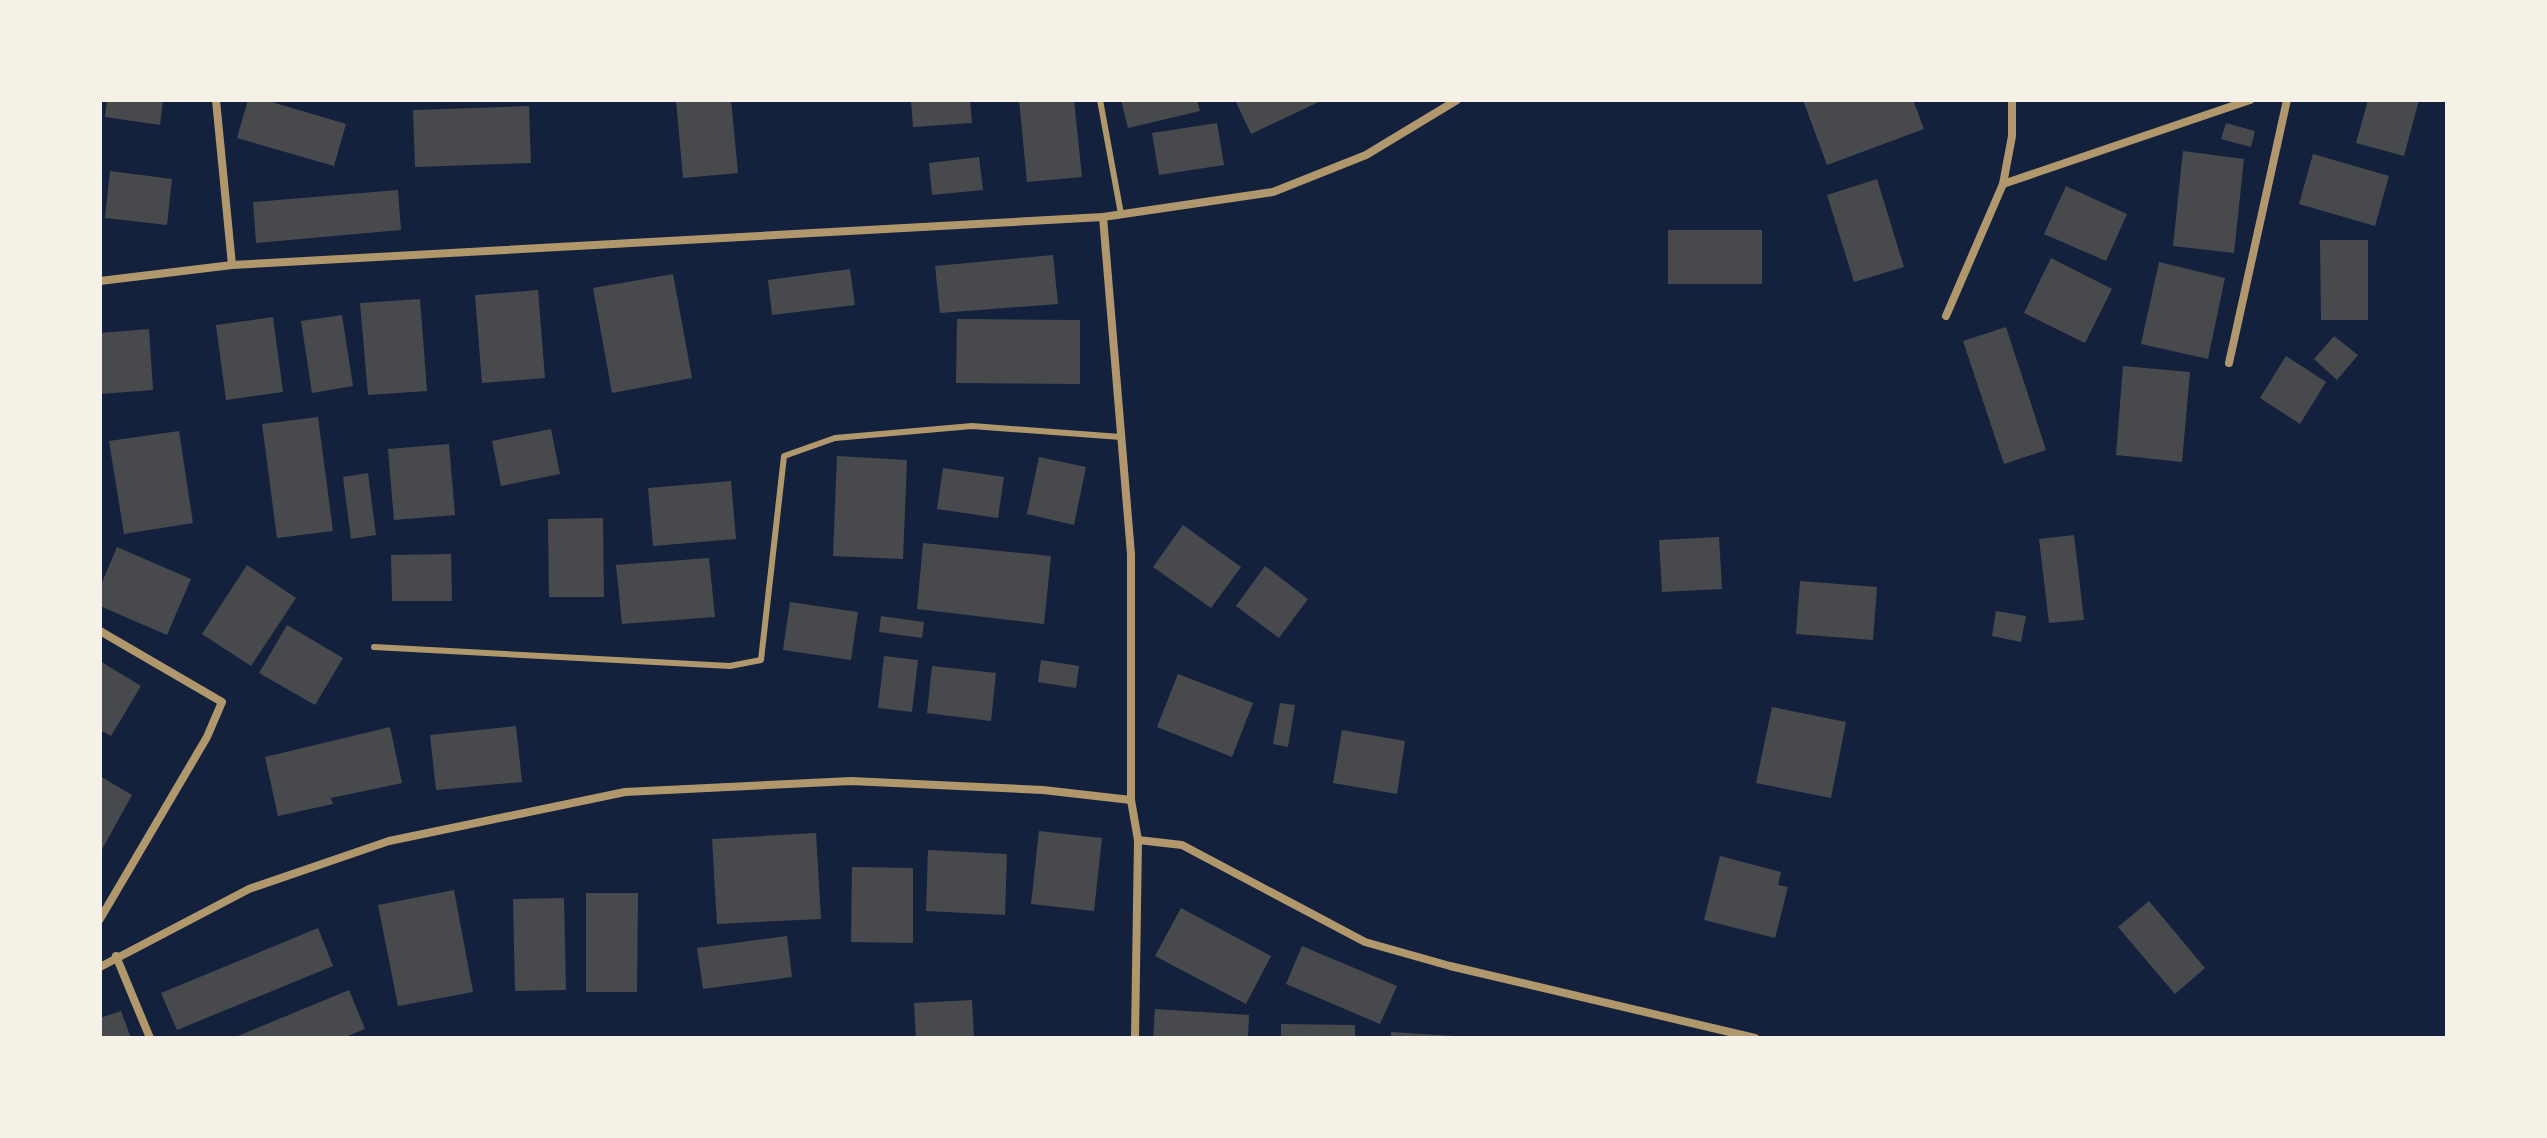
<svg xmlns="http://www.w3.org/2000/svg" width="2547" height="1138" viewBox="0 0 2547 1138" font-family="'PT Serif',serif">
  <rect width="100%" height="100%" fill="#14213d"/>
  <g fill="#48494c">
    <path d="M 107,100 L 163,100 L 160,125 L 105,117 Z"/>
    <path d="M 248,100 L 265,100 L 346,124 L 334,166 L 237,138 Z"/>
    <path d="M 676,100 L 731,100 L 738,173 L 683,178 Z"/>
    <path d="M 911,100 L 970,100 L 972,123 L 913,127 Z"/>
    <path d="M 1019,100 L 1074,100 L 1082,177 L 1027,182 Z"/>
    <path d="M 1121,100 L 1197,100 L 1200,111 L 1128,128 Z"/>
    <path d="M 1235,100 L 1323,100 L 1251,134 Z"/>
    <path d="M 1803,100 L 1913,100 L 1924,129 L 1827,165 Z"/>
    <path d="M 2368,100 L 2419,100 L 2404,156 L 2356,143 Z"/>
    <path d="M 529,106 L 531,163 L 415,167 L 413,110 Z"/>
    <path d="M 1217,123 L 1224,165 L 1159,175 L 1152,133 Z"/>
    <path d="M 2226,123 L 2255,131 L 2251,147 L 2221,139 Z"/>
    <path d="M 2183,151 L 2244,159 L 2234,253 L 2173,246 Z"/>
    <path d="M 2313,154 L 2389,176 L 2375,226 L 2299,204 Z"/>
    <path d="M 979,157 L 983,190 L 932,195 L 929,163 Z"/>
    <path d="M 110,171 L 172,179 L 167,225 L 105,218 Z"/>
    <path d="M 1877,179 L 1904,267 L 1854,282 L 1827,195 Z"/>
    <path d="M 2066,186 L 2127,214 L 2106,261 L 2044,234 Z"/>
    <path d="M 398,190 L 401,230 L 256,243 L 253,202 Z"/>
    <rect x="1668" y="230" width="94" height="54"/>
    <path d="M 2320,240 L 2368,240 L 2368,320 L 2321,320 Z"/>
    <path d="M 1053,255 L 1058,304 L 940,313 L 935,266 Z"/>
    <path d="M 2051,258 L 2112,289 L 2085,343 L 2024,313 Z"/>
    <path d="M 2159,262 L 2225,278 L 2208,359 L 2141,344 Z"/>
    <path d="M 850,269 L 855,305 L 772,315 L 768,280 Z"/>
    <path d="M 673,274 L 692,378 L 612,393 L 593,288 Z"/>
    <path d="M 538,290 L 545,378 L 482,383 L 475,295 Z"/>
    <path d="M 420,299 L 427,391 L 368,395 L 360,303 Z"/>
    <path d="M 342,315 L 353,386 L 312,393 L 301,321 Z"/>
    <path d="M 273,317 L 283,392 L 226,400 L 216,325 Z"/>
    <path d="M 957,319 L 1080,320 L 1080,384 L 956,383 Z"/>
    <path d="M 2006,327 L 2046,450 L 2004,464 L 1963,341 Z"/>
    <path d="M 149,329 L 153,390 L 100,394 L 100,333 Z"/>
    <path d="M 2334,336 L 2358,355 L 2337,380 L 2314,359 Z"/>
    <path d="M 2286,356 L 2326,382 L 2300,424 L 2260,398 Z"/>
    <path d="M 2123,366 L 2190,372 L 2182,462 L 2116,455 Z"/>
    <path d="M 318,417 L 333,531 L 277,538 L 262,424 Z"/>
    <path d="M 551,429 L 560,474 L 501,486 L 492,441 Z"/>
    <path d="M 179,431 L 193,523 L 124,534 L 109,441 Z"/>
    <path d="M 449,444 L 455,515 L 394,520 L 388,449 Z"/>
    <path d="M 837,456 L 907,460 L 903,559 L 833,556 Z"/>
    <path d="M 1039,457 L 1086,467 L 1074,525 L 1027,514 Z"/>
    <path d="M 943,468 L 1004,477 L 998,518 L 937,509 Z"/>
    <path d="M 368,473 L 376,535 L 351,539 L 343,477 Z"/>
    <path d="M 731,481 L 736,539 L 653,546 L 648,488 Z"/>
    <path d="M 603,518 L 604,597 L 549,597 L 548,519 Z"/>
    <path d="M 1183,525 L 1241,567 L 1211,608 L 1153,567 Z"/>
    <path d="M 2074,535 L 2084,620 L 2049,623 L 2039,539 Z"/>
    <path d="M 1719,537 L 1722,589 L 1662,592 L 1659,540 Z"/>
    <path d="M 923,543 L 1051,556 L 1044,624 L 917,609 Z"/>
    <path d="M 117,547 L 191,579 L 167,635 L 100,606 L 100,587 Z"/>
    <path d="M 451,554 L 452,601 L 392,601 L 391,555 Z"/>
    <path d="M 709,558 L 715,617 L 622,624 L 616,565 Z"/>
    <path d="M 247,565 L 296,598 L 251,666 L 202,634 Z"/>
    <path d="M 1265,566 L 1308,599 L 1279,638 L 1236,606 Z"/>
    <path d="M 1800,581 L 1877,587 L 1873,640 L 1796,634 Z"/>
    <path d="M 790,602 L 858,612 L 851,660 L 783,650 Z"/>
    <path d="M 1996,611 L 2026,616 L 2021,642 L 1992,636 Z"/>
    <path d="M 881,616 L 924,622 L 922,638 L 879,632 Z"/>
    <path d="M 287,625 L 343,658 L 315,705 L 259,673 Z"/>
    <path d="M 884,656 L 918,660 L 912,712 L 878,708 Z"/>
    <path d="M 1041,660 L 1079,666 L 1076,688 L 1038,682 Z"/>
    <path d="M 100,661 L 141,686 L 111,736 L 100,730 Z"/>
    <path d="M 932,666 L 996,673 L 991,721 L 927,713 Z"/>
    <path d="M 1178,674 L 1253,703 L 1232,757 L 1157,727 Z"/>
    <path d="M 1280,703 L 1295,705 L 1288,747 L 1273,744 Z"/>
    <path d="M 1772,707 L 1846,722 L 1831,798 L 1756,783 Z"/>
    <path d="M 516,726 L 522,782 L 436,790 L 430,735 Z"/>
    <path d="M 390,727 L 402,783 L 331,798 L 333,804 L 278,816 L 265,757 Z"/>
    <path d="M 1342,730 L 1405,741 L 1397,794 L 1333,783 Z"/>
    <path d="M 100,776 L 132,795 L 100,853 Z"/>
    <path d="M 1039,831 L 1102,838 L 1094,911 L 1031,904 Z"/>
    <path d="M 816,833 L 821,919 L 717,924 L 712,839 Z"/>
    <path d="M 928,850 L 1007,854 L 1005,915 L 926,911 Z"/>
    <path d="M 1720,856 L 1781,872 L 1778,885 L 1788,887 L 1775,938 L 1704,920 Z"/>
    <path d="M 852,867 L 913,868 L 913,943 L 851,942 Z"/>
    <path d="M 454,890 L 473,992 L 398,1006 L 378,905 Z"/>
    <path d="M 586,893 L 638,893 L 637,992 L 586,992 Z"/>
    <path d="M 564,898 L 566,990 L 515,991 L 513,899 Z"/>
    <path d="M 2149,901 L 2205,968 L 2175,994 L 2118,927 Z"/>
    <path d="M 1181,908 L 1271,956 L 1246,1004 L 1155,956 Z"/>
    <path d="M 318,928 L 333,966 L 177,1030 L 161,993 Z"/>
    <path d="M 787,936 L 792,977 L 703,989 L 697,948 Z"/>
    <path d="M 1302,946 L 1397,986 L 1380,1024 L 1286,984 Z"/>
    <path d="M 349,990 L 365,1029 L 343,1038 L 233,1038 Z"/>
    <path d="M 972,1000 L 974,1038 L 916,1038 L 914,1003 Z"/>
    <path d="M 1155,1009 L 1249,1015 L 1248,1038 L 1153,1038 Z"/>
    <path d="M 121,1011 L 131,1038 L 100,1038 L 100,1018 Z"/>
    <path d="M 1281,1024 L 1355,1025 L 1355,1038 L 1281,1038 Z"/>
    <path d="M 1391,1032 L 1455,1036 L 1455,1038 L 1391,1038 Z"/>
  </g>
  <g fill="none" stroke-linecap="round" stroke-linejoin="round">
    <g stroke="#b1986c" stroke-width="6">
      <path d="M 1100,100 L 1121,214"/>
      <path d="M 374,647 L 730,666 L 761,660 L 784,456 L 835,438 L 972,426 L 1121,437"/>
    </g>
    <g stroke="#b1986c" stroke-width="8">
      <path d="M 216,100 L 232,265"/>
      <path d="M 2012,100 L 2012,136 L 2003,184 L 2250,100"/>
      <path d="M 1103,217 L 1131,554 L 1131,800 L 1138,840 L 1135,1038"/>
      <path d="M 100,281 L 232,265 L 1103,217 L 1273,192 L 1366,155 L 1457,100"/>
      <path d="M 1946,316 L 2003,184"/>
      <path d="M 2229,363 L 2287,100"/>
      <path d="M 100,631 L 222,702 L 207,737 L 100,919"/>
      <path d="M 1138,840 L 1182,845 L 1365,942 L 1450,966 L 1755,1038"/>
      <path d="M 116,956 L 150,1038"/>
      <path d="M 100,967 L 249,889 L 389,841 L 625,792 L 851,781 L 1043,790 L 1131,800"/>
    </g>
  </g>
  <rect width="2547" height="1138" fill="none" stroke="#f6f1e7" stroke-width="204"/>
</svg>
